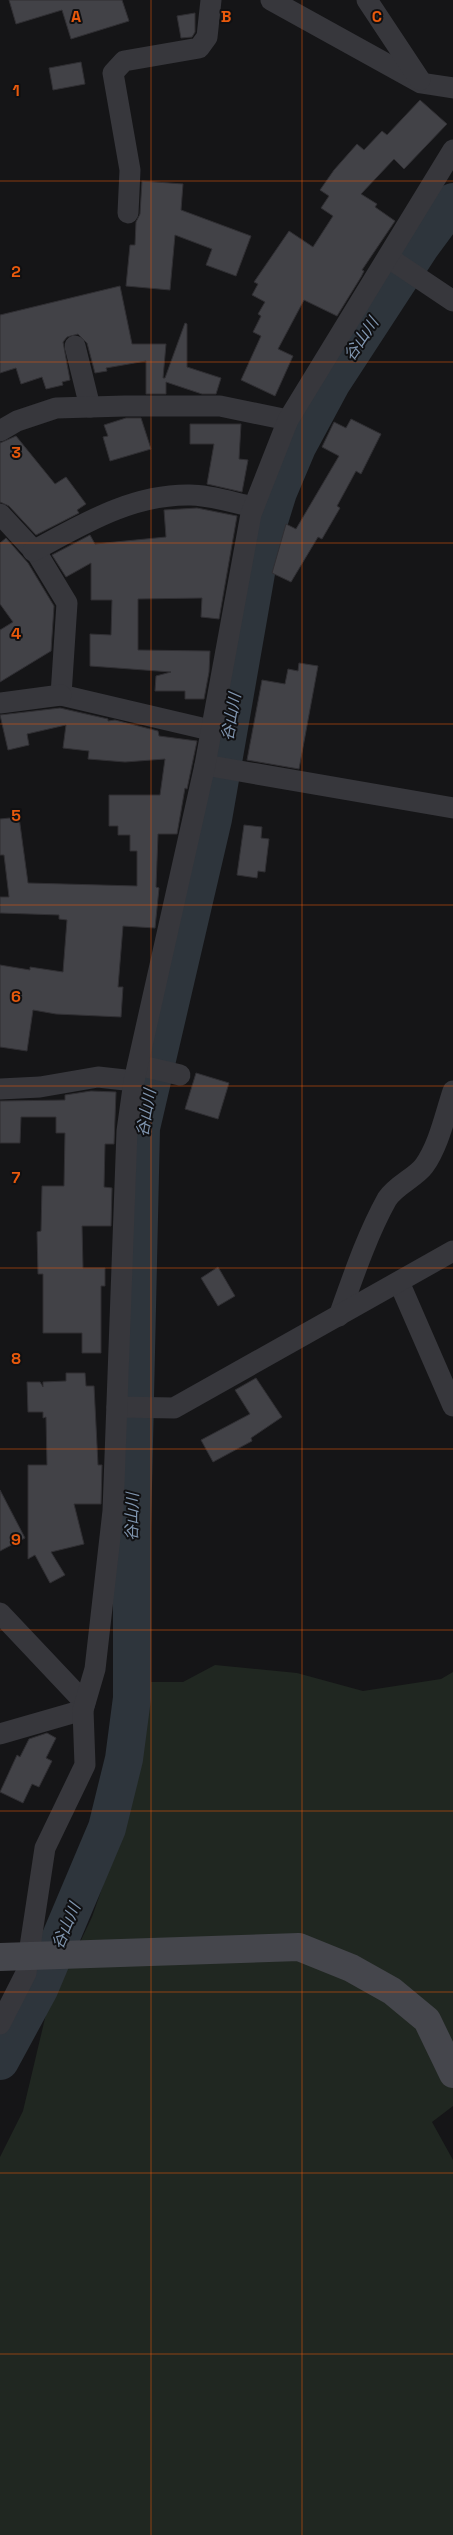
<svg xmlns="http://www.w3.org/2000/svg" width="453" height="2535" viewBox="0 0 453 2535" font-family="'Space Grotesk','Noto Sans JP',sans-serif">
  <rect width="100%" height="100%" fill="#151517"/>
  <path fill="#202721" d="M 215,1665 L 297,1673 L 363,1691 L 441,1679 L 453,1672 L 453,2106 L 432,2122 L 453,2160 L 453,2535 L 0,2535 L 0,2157 L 23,2111 L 46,2014 L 92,1917 L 115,1851 L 137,1778 L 144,1682 L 183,1682 Z"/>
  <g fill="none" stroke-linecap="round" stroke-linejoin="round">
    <path stroke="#2e353c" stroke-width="38" d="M 0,2061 L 39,1989 L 107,1828 L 124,1759 L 132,1698 L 132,1531 L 141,1128 L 213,819 L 260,550 L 278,492 L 297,447 L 332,382 L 420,247 L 453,202"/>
  </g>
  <g fill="#424247" stroke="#302f33">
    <path d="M 9,0 L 122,0 L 129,21 L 71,39 L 62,10 L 16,24 Z"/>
    <path d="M 195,13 L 195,32 L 192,37 L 181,38 L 177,16 Z"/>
    <path d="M 81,62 L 85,84 L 53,90 L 49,68 Z"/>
    <path d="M 420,100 L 447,124 L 404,169 L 394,159 L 361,194 L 377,204 L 375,207 L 395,221 L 362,270 L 364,271 L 361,277 L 337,316 L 304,300 L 278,349 L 293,356 L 275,396 L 241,380 L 261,336 L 253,332 L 261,316 L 258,314 L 265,302 L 252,295 L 258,284 L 254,282 L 289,231 L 313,247 L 333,216 L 321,208 L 329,196 L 320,190 L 334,170 L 357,144 L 364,150 L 382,131 L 387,135 Z"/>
    <path d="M 142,181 L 183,184 L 181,210 L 251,236 L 236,276 L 206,265 L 212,249 L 175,235 L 170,290 L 126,286 L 130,245 L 135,245 L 136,222 L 140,214 Z"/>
    <path d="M 120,286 L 132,344 L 166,344 L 163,378 L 165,378 L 185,323 L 187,324 L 187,367 L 221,378 L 216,394 L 202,394 L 166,382 L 166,394 L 146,394 L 146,361 L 106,368 L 107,371 L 95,373 L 87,343 L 78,334 L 67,337 L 63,342 L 70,380 L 62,382 L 63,385 L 46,389 L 42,377 L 21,384 L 16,368 L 0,373 L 0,315 Z"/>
    <path d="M 126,418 L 141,418 L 151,449 L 110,461 L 103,437 L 108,436 L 104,425 Z"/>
    <path d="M 351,419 L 381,434 L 361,474 L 356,471 L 337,506 L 340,508 L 322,539 L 318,537 L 291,582 L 272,573 L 286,524 L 296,529 L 339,456 L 322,447 L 334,422 L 346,428 Z"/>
    <path d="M 190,424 L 241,424 L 239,459 L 248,460 L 242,492 L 207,484 L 214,444 L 190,444 Z"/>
    <path d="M 16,436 L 55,484 L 66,477 L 86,504 L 77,510 L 79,513 L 36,535 L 9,506 L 0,502 L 0,443 Z"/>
    <path d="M 197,508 L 237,516 L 219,619 L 201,617 L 202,598 L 138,599 L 138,650 L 210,651 L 209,672 L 204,699 L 185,699 L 185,691 L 155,691 L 156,676 L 171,672 L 90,666 L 90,634 L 111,635 L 112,600 L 91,600 L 91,563 L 66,577 L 52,555 L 90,535 L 95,544 L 166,537 L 164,510 Z"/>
    <path d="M 6,538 L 28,563 L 54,606 L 51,651 L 0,682 L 0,630 L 13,622 L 0,604 L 0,543 Z"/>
    <path d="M 299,663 L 318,666 L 299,769 L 247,760 L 262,680 L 285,684 L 288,669 L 298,671 Z"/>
    <path d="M 60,708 L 108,719 L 108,721 L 115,720 L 158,731 L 159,736 L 197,741 L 187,789 L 185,788 L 177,834 L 158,834 L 156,887 L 159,888 L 155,928 L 123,926 L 118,987 L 123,987 L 121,1017 L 56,1014 L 33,1010 L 27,1051 L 0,1047 L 0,965 L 30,970 L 30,967 L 63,972 L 67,920 L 59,919 L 59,915 L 0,913 L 0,897 L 9,897 L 4,855 L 0,855 L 0,819 L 19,817 L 28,883 L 137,886 L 137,851 L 130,851 L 130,835 L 118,835 L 118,826 L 109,826 L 109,795 L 160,795 L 165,759 L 125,762 L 88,759 L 89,751 L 63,748 L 66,725 L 27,734 L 29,745 L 8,750 L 0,715 Z"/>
    <path d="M 244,825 L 262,827 L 261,838 L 269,839 L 265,872 L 258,871 L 257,878 L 237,875 Z"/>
    <path d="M 196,1073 L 229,1083 L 218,1119 L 185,1109 Z"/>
    <path d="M 91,1091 L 116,1092 L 114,1144 L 105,1144 L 104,1187 L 112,1188 L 111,1226 L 82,1226 L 83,1268 L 105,1268 L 105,1286 L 101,1286 L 101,1353 L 82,1353 L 82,1333 L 43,1333 L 43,1274 L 38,1274 L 37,1232 L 41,1231 L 42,1186 L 64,1186 L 65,1133 L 56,1133 L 56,1117 L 21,1117 L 20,1143 L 0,1143 L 0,1101 L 65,1100 L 65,1095 Z"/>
    <path d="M 218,1267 L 235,1296 L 218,1306 L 201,1278 Z"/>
    <path d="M 66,1373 L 85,1373 L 86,1386 L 94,1386 L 98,1465 L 102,1465 L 101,1504 L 74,1504 L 84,1544 L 51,1552 L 65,1575 L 50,1583 L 35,1555 L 28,1559 L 28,1465 L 47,1465 L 46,1417 L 43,1418 L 43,1412 L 28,1412 L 27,1382 L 40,1382 L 43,1387 L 43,1382 L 66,1381 Z"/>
    <path d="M 256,1378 L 282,1417 L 251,1438 L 252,1441 L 213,1462 L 201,1440 L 250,1414 L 235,1390 Z"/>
    <path d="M 0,1490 L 25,1538 L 0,1551 Z"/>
    <path d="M 47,1733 L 56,1738 L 46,1758 L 52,1761 L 39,1787 L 32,1784 L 23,1803 L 0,1792 L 17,1755 L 20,1757 L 29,1739 Z"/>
  </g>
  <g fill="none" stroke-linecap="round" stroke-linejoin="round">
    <g stroke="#37373c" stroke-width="21">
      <path d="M 271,0 L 421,83 L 453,88"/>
      <path d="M 367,0 L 420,80"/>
      <path d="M 128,213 L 130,170 L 113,73 L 124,61 L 199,48 L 207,37 L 211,0"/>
      <path d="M 389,258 L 453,301"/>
      <path d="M 75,346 L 90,407"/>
      <path d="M 0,431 L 17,421 L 56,408 L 125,406 L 220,406 L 288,420"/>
      <path d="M 0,514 L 38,555 L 67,603 L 61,695 L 210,730"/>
      <path d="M 33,551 C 83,524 132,494 190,495 C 211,495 234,503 254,507"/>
      <path d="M 0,703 L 61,695"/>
      <path d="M 205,765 L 453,808"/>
      <path d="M 138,1065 L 180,1075"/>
      <path d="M 0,1089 L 40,1087 L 98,1077 L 134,1081"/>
      <path d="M 399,1282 L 453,1406"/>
      <path d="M 339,1316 C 353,1277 367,1235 387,1199 C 396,1185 415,1178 424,1166 C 439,1145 445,1115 453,1091"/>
      <path d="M 117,1407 L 174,1408 L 453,1251"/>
      <path d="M 0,1613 L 85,1703"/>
      <path d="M 0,1734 L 83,1710"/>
      <path d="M 0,2024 L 26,1973 L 45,1848 L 85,1765 L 83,1710 L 95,1669 L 113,1511 L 127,1131 L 134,1081 L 205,765 L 251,514 L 288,420 L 453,150"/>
    </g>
    <path stroke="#45464c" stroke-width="28" d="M 0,1957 L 299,1947 L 351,1968 L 392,1991 L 427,2020 L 453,2074"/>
  </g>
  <path fill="none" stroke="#e8590c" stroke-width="1" stroke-opacity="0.55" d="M 151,0 L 151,2535M 302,0 L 302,2535M 0,181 L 453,181M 0,362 L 453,362M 0,543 L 453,543M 0,724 L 453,724M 0,905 L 453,905M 0,1086 L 453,1086M 0,1268 L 453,1268M 0,1449 L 453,1449M 0,1630 L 453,1630M 0,1811 L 453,1811M 0,1992 L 453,1992M 0,2173 L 453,2173M 0,2354 L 453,2354"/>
  <g text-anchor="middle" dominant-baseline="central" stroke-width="4" stroke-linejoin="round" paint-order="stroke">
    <g font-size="16" font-style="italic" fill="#8096b0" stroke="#101012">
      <text transform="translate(361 339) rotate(-56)">谷山川</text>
      <text transform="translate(231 717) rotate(-80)">谷山川</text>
      <text transform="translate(146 1113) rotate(-80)">谷山川</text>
      <text transform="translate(132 1517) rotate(-89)">谷山川</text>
      <text transform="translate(66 1926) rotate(-67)">谷山川</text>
    </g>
  </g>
  <g font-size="16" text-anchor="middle" font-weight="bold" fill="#e8590c" stroke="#101012" stroke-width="4" stroke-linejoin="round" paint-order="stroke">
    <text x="76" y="22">A</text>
    <text x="226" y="22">B</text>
    <text x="377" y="22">C</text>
    <text x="16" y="96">1</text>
    <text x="16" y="277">2</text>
    <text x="16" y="458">3</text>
    <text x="16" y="639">4</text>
    <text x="16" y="821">5</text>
    <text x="16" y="1002">6</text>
    <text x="16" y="1183">7</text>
    <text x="16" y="1364">8</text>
    <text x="16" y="1545">9</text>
  </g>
</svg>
